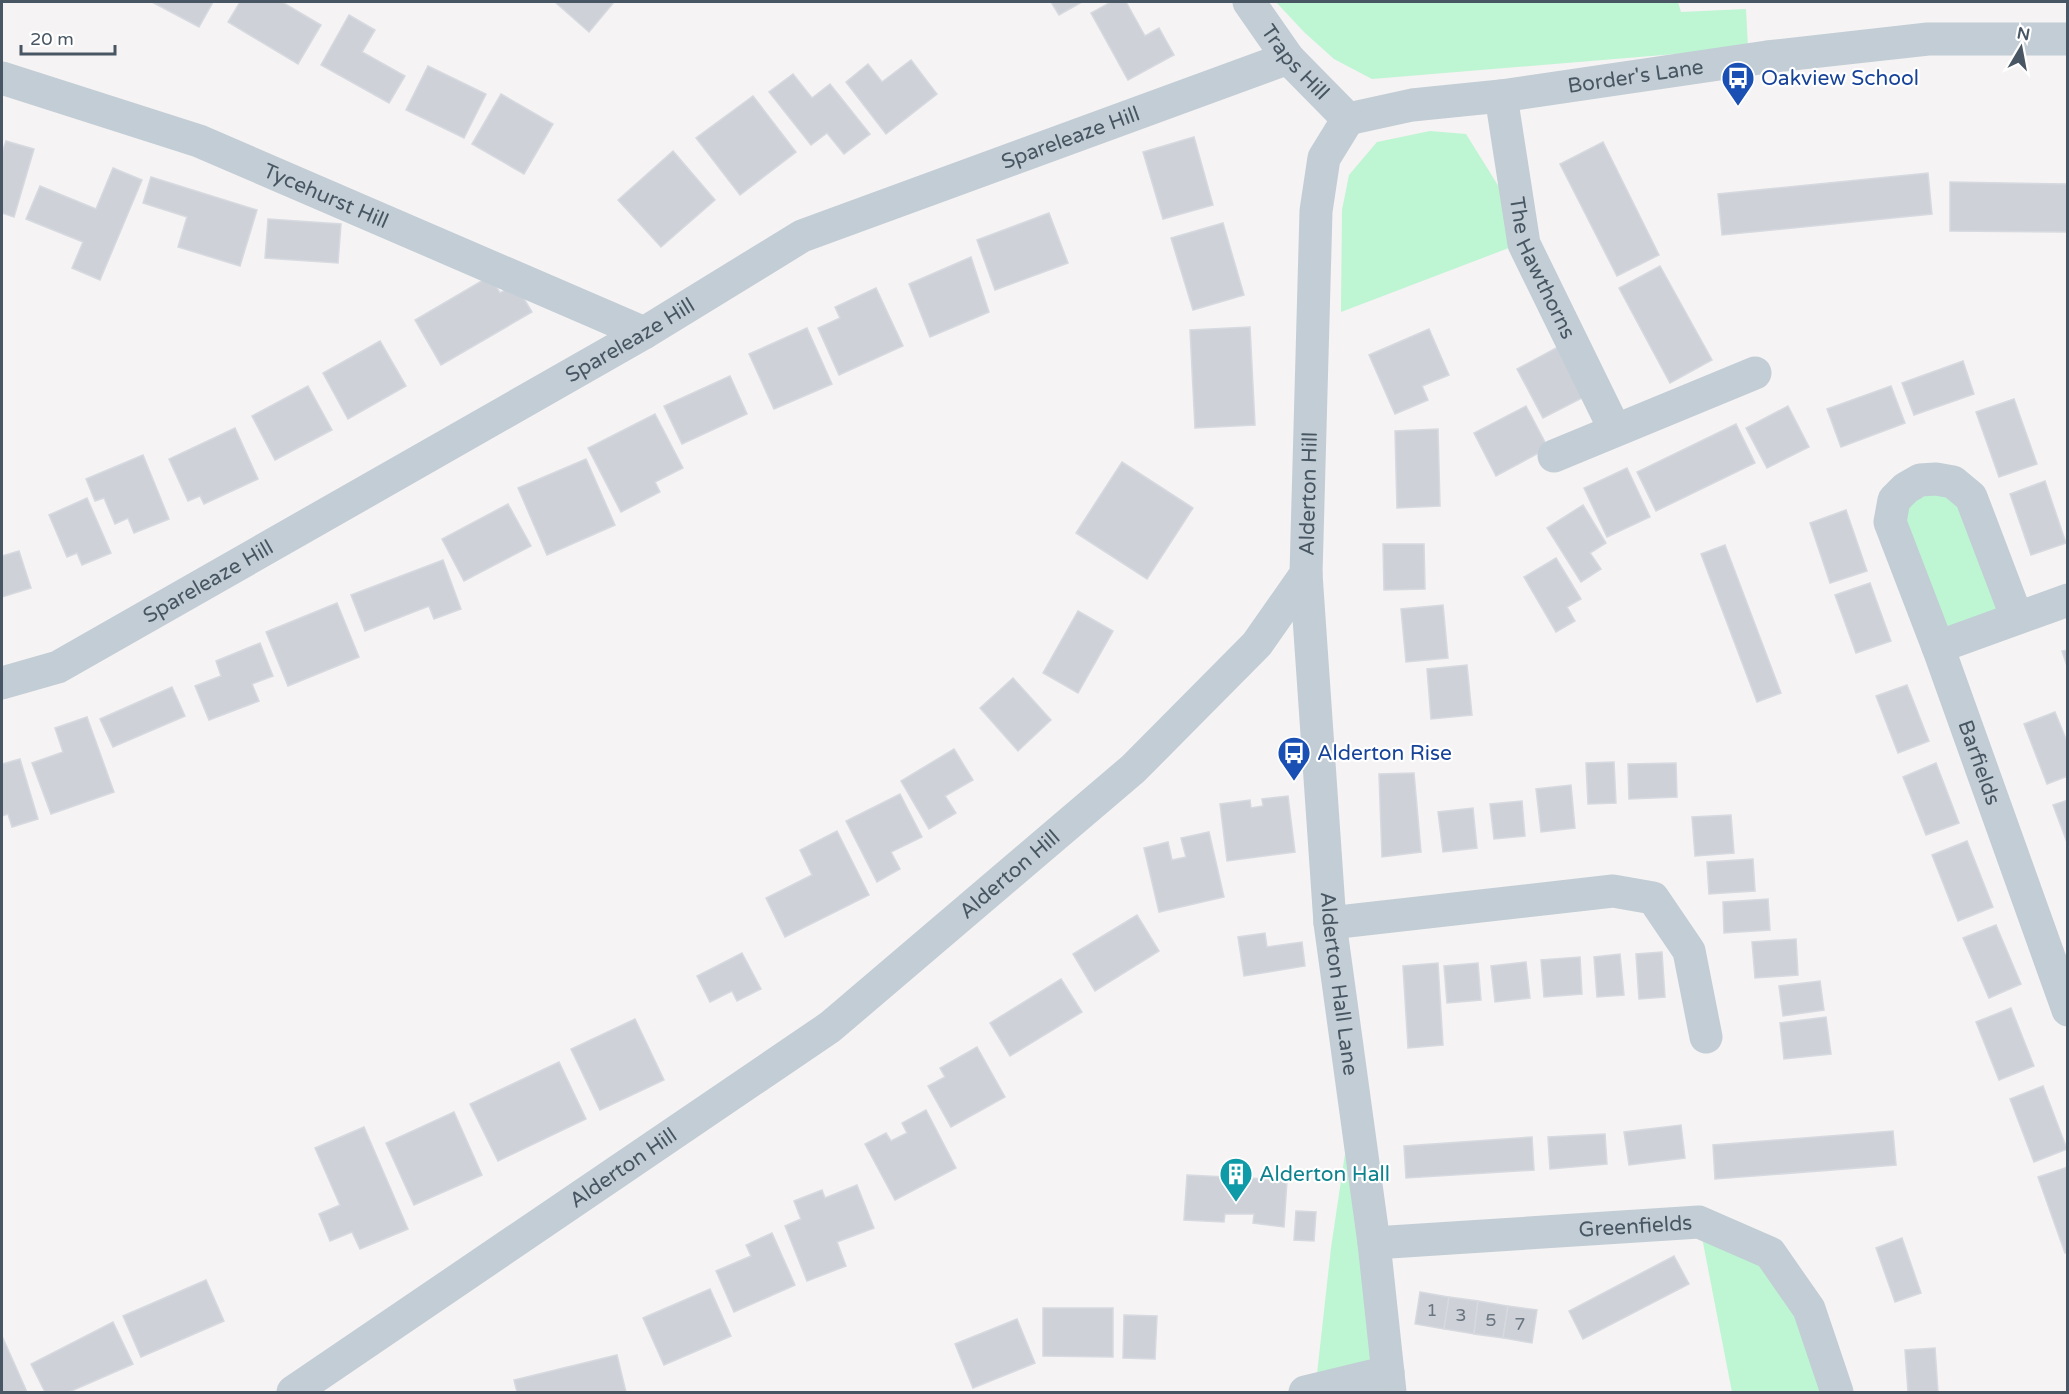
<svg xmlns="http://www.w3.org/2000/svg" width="2069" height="1394" viewBox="0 0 2069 1394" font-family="'Varela Round',sans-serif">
  <rect width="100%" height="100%" fill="#f5f3f3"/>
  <g fill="#bef5d3">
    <path d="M 1276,2 L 1678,2 L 1681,12 L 1746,9 L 1748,48 L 1372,79 L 1334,59 L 1304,32 Z"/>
    <path d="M 1430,131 L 1466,134 L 1499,187 L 1514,246 L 1341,312 L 1342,210 L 1349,175 L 1377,142 Z"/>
    <path d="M 1953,482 L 2017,618 L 1938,647 L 1894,500 Z"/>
    <path d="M 1353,1100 L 1390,1392 L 1315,1392 L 1331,1248 Z"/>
    <path d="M 1699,1222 L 1770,1253 L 1837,1392 L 1732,1392 Z"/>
  </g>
  <g fill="#ced2d8" stroke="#d6d9df" stroke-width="1.5">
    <path d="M 152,2 L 213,2 L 199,27 Z"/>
    <path d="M 240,2 L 282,2 L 321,25 L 298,64 L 228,22 Z"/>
    <path d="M 555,2 L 614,2 L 589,32 Z"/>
    <path d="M 1051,2 L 1082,2 L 1059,15 Z"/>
    <path d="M 1111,2 L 1126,2 L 1145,36 L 1159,28 L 1174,55 L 1128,80 L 1091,13 Z"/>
    <path d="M 349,15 L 375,30 L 362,52 L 405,76 L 389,103 L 321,65 Z"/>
    <path d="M 911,60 L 937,94 L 886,134 L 846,82 L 868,64 L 882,82 Z"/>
    <path d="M 428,66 L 486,94 L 464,138 L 406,110 Z"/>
    <path d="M 793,74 L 812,98 L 830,84 L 870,134 L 844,154 L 827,133 L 811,145 L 769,92 Z"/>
    <path d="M 501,94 L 553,124 L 524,174 L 472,144 Z"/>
    <path d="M 753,96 L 796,152 L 740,195 L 696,138 Z"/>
    <path d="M 1194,137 L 1213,205 L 1163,219 L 1143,152 Z"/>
    <path d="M 6,141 L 34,149 L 14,217 L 2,213 L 2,153 Z"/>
    <path d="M 1603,142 L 1659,255 L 1617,276 L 1560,164 Z"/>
    <path d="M 673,151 L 715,200 L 661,247 L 618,200 Z"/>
    <path d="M 113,168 L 142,180 L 100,280 L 72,268 L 83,242 L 26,219 L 40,186 L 96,209 Z"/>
    <path d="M 1928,173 L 1932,214 L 1722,235 L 1718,194 Z"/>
    <path d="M 151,177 L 257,210 L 240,266 L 178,247 L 187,217 L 143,203 Z"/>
    <path d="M 1950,182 L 2068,184 L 2068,232 L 1950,231 Z"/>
    <path d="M 1049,213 L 1068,263 L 995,290 L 977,240 Z"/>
    <path d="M 268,219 L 341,224 L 338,263 L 265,258 Z"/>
    <path d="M 1223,223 L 1244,295 L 1193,310 L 1171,238 Z"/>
    <path d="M 971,257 L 989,312 L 930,337 L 909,284 Z"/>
    <path d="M 1660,266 L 1712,360 L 1670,383 L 1619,288 Z"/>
    <path d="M 490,276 L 500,293 L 515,284 L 532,312 L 441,365 L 415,320 Z"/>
    <path d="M 876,288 L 903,346 L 839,375 L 818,328 L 840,318 L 835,307 Z"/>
    <path d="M 1250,327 L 1255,425 L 1195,428 L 1190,330 Z"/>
    <path d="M 807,328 L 832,384 L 774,409 L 749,354 Z"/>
    <path d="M 1429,329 L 1449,375 L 1422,386 L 1428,400 L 1395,414 L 1369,355 Z"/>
    <path d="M 380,341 L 406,386 L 348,419 L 323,373 Z"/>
    <path d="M 1558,347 L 1584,397 L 1543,418 L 1517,369 Z"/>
    <path d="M 1963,361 L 1974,394 L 1914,415 L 1902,383 Z"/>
    <path d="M 730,376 L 747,414 L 682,444 L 664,406 Z"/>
    <path d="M 308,386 L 332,430 L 275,460 L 252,416 Z"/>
    <path d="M 1891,386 L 1905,423 L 1841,447 L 1827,409 Z"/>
    <path d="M 2014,399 L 2037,464 L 1999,477 L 1976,412 Z"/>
    <path d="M 1526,406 L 1548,448 L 1496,476 L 1474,433 Z"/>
    <path d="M 1788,406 L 1809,447 L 1767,468 L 1746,428 Z"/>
    <path d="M 655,414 L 683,468 L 655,482 L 660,492 L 621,512 L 588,448 Z"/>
    <path d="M 1736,424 L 1755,463 L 1656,511 L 1637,472 Z"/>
    <path d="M 235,428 L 258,479 L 204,504 L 200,496 L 188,501 L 169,459 Z"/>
    <path d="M 1438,429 L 1440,506 L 1397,508 L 1395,431 Z"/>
    <path d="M 143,455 L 169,519 L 134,533 L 128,518 L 115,524 L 104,498 L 95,501 L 86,479 Z"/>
    <path d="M 586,459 L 615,525 L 547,555 L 518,488 Z"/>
    <path d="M 1122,462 L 1193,508 L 1147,579 L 1076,533 Z"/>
    <path d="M 1627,468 L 1650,517 L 1607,537 L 1584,488 Z"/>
    <path d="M 2045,481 L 2066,543 L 2031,555 L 2010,494 Z"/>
    <path d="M 87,498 L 111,553 L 82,565 L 77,553 L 67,557 L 49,515 Z"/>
    <path d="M 508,504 L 531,546 L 464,581 L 442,539 Z"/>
    <path d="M 1583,505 L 1606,543 L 1590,553 L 1601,569 L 1581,582 L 1547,528 Z"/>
    <path d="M 1846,510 L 1867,571 L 1830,583 L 1810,523 Z"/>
    <path d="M 1383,544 L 1424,544 L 1425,589 L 1384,590 Z"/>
    <path d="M 1725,545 L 1781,693 L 1757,702 L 1701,554 Z"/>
    <path d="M 19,551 L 31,588 L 2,597 L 2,556 Z"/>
    <path d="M 1556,558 L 1581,599 L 1567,607 L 1575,621 L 1556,632 L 1524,577 Z"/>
    <path d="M 443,560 L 461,609 L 434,619 L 429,606 L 365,631 L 351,595 Z"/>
    <path d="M 1870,583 L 1891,641 L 1856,653 L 1835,595 Z"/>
    <path d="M 337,603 L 359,657 L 288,686 L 266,632 Z"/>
    <path d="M 1443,605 L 1448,658 L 1406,662 L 1401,609 Z"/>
    <path d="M 1078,611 L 1113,631 L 1078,693 L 1043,673 Z"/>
    <path d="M 260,643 L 273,676 L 252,684 L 259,701 L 209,720 L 195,686 L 221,676 L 216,661 Z"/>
    <path d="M 2068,650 L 2068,669 L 2062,651 Z"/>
    <path d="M 1467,665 L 1472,715 L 1431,719 L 1427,669 Z"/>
    <path d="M 1013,678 L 1051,720 L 1018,751 L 980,708 Z"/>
    <path d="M 1907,685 L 1929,741 L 1898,753 L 1876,696 Z"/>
    <path d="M 172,687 L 185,716 L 113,747 L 100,719 Z"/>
    <path d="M 2055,712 L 2068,744 L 2068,776 L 2047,784 L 2024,724 Z"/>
    <path d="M 87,717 L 114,792 L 51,814 L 32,763 L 63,752 L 55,728 Z"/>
    <path d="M 954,749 L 973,780 L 945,796 L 956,813 L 929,829 L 901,781 Z"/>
    <path d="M 20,759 L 38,819 L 12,827 L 8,814 L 2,816 L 2,764 Z"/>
    <path d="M 1614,762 L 1616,803 L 1588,804 L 1586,763 Z"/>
    <path d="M 1676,763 L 1677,797 L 1629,799 L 1628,764 Z"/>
    <path d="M 1936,763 L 1959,823 L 1926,835 L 1903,777 Z"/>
    <path d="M 1414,773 L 1421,852 L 1382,857 L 1379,774 Z"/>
    <path d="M 1571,785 L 1575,828 L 1541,832 L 1536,789 Z"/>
    <path d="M 900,794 L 922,837 L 891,852 L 900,869 L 877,882 L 846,821 Z"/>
    <path d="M 1288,796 L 1295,852 L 1227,861 L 1220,804 L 1250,800 L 1251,808 L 1263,806 L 1262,799 Z"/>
    <path d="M 2068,800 L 2068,845 L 2053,805 Z"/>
    <path d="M 1522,801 L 1525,836 L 1494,839 L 1490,804 Z"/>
    <path d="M 1473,808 L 1477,848 L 1443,852 L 1438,812 Z"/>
    <path d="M 1731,815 L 1734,853 L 1695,856 L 1692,817 Z"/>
    <path d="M 837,831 L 869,895 L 785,937 L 766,898 L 812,875 L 800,850 Z"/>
    <path d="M 1209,832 L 1224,897 L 1159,912 L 1144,848 L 1168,842 L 1172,860 L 1186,857 L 1181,838 Z"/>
    <path d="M 1967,841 L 1993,907 L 1958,921 L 1932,855 Z"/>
    <path d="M 1753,859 L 1755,891 L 1709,894 L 1707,862 Z"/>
    <path d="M 1768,899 L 1770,930 L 1724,933 L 1723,902 Z"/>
    <path d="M 1137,915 L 1159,951 L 1095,991 L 1073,954 Z"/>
    <path d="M 1996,925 L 2021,984 L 1989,998 L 1963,938 Z"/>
    <path d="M 1265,933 L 1267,947 L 1302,942 L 1305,966 L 1244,976 L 1238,937 Z"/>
    <path d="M 1796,939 L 1798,975 L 1755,978 L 1752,942 Z"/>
    <path d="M 1662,952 L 1665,997 L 1639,999 L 1636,954 Z"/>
    <path d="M 742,953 L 761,989 L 737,1001 L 732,991 L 710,1002 L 697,976 Z"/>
    <path d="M 1620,954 L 1624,995 L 1597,997 L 1594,957 Z"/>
    <path d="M 1580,957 L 1582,994 L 1544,997 L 1541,960 Z"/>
    <path d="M 1526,962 L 1530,998 L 1495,1002 L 1491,966 Z"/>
    <path d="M 1438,963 L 1443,1045 L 1408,1048 L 1403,966 Z"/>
    <path d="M 1478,963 L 1481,1000 L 1447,1003 L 1444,966 Z"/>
    <path d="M 1061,979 L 1082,1012 L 1010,1056 L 990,1023 Z"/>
    <path d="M 1820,981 L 1824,1010 L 1783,1016 L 1779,986 Z"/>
    <path d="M 2011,1008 L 2034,1066 L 1999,1080 L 1976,1022 Z"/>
    <path d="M 1826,1017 L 1831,1054 L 1784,1059 L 1780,1023 Z"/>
    <path d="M 635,1019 L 664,1080 L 600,1110 L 571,1049 Z"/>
    <path d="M 977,1047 L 1005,1097 L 951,1127 L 928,1086 L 945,1077 L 940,1068 Z"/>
    <path d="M 559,1062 L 586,1119 L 498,1161 L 470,1104 Z"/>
    <path d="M 2043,1086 L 2067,1149 L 2034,1162 L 2010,1099 Z"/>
    <path d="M 926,1110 L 956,1168 L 895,1200 L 865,1144 L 886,1133 L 891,1141 L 907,1133 L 902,1123 Z"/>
    <path d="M 454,1112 L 482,1175 L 414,1205 L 386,1143 Z"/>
    <path d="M 1681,1125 L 1685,1158 L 1629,1165 L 1624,1132 Z"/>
    <path d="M 364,1127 L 408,1229 L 360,1249 L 352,1232 L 330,1241 L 319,1214 L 340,1205 L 315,1148 Z"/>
    <path d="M 1893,1131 L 1896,1165 L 1715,1179 L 1713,1145 Z"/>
    <path d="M 1605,1134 L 1607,1164 L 1550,1169 L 1548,1137 Z"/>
    <path d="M 1532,1137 L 1534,1170 L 1406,1178 L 1404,1146 Z"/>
    <path d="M 2068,1167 L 2068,1252 L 2065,1253 L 2038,1177 Z"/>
    <path d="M 1187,1175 L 1287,1180 L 1284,1227 L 1253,1223 L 1254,1214 L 1225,1214 L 1224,1222 L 1184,1220 Z"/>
    <path d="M 857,1185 L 874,1228 L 837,1242 L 846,1266 L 807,1281 L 785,1226 L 801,1219 L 794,1201 L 822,1190 L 825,1198 Z"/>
    <path d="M 1296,1211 L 1316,1212 L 1314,1241 L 1294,1240 Z"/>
    <path d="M 772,1233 L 795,1285 L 734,1312 L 716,1271 L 751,1256 L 746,1245 Z"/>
    <path d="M 1902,1238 L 1921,1293 L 1895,1302 L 1876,1248 Z"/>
    <path d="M 1674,1256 L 1689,1284 L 1583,1339 L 1569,1311 Z"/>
    <path d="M 206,1280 L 224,1321 L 141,1357 L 123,1316 Z"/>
    <path d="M 710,1289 L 731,1336 L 664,1365 L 643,1318 Z"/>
    <path d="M 1420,1292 L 1449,1297 L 1444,1329 L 1415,1324 Z"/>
    <path d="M 1449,1297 L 1478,1301 L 1474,1334 L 1444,1329 Z"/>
    <path d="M 1478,1301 L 1508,1306 L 1503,1338 L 1474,1334 Z"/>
    <path d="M 1508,1306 L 1537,1310 L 1532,1343 L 1503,1338 Z"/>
    <path d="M 1043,1308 L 1113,1308 L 1113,1357 L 1043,1356 Z"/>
    <path d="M 1124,1315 L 1157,1316 L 1155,1359 L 1123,1358 Z"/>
    <path d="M 1017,1319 L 1035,1363 L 973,1388 L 955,1344 Z"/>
    <path d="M 113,1322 L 133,1364 L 69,1392 L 45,1392 L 31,1364 Z"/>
    <path d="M 2,1336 L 27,1392 L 2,1392 Z"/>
    <path d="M 1935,1348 L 1938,1392 L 1908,1392 L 1905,1350 Z"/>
    <path d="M 617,1355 L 626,1392 L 517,1392 L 514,1380 Z"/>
  </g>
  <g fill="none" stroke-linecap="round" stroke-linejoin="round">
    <g stroke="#c2cdd5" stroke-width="33">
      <path id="s1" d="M 2,78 L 199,141 L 644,333"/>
      <path id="s2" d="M 1501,96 L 1524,244 L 1615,430"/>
      <path d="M 1554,456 L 1755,373"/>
      <path id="s3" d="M 1306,574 L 1330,923 L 1374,1243 L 1390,1392"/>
      <path id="s4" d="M 2068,600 L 1938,647 L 2068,1010"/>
      <path d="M 1938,647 L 1890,522 L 1894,500 L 1906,488 L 1920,480 L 1936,479 L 1953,482 L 1971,497 L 2017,618"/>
      <path id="s5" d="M 2,683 L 58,667 L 644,333 L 802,236 L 1288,58"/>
      <path d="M 1330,923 L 1613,891 L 1653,898 L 1689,951 L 1706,1037"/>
      <path id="s6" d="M 1374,1243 L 1699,1222 L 1770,1253 L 1809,1309 L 1837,1392"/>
      <path d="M 1305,1392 L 1388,1372"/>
    </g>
    <g stroke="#c2cdd5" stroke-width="33">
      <path id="s7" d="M 1249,2 L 1288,58 L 1348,119"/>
      <path id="s8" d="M 1348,119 L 1412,105 L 1501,96 L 1767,57 L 1928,39 L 2068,39"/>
      <path id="s9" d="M 293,1392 L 830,1027 L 1133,769 L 1257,644 L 1306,574 L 1316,211 L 1324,158 L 1348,119"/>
    </g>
  </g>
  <defs>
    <g id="bus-pin" transform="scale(1.725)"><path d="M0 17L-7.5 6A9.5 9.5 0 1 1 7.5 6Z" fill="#1a4fb4" stroke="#fff"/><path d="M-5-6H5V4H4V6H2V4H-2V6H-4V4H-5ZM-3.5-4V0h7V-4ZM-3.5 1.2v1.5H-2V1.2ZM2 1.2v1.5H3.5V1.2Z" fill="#fff"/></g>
    <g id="building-pin" transform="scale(1.725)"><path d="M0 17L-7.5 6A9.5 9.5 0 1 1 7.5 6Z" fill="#0f9aa8" stroke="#fff"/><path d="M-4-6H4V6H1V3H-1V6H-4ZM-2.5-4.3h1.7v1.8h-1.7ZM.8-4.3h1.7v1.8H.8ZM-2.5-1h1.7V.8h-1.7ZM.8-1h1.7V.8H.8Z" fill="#fff"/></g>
  </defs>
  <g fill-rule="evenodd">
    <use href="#bus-pin" x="1738" y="78"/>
    <use href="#bus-pin" x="1294" y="753"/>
    <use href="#building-pin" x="1236" y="1174"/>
  </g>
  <g text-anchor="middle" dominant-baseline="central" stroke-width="4.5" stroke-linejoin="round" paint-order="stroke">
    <g font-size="18" fill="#6a7580">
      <text x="1432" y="1310">1</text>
      <text x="1461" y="1315">3</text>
      <text x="1491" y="1320">5</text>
      <text x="1520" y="1324">7</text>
    </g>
    <g font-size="21" fill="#485663" stroke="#fff">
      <text stroke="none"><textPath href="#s7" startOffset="76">Traps Hill</textPath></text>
      <text stroke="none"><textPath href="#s8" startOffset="291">Border's Lane</textPath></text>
      <text stroke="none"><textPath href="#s5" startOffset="1204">Spareleaze Hill</textPath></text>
      <text stroke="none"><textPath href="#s1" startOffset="345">Tycehurst Hill</textPath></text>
      <text stroke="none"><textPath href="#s2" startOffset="178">The Hawthorns</textPath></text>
      <text stroke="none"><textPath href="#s5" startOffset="717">Spareleaze Hill</textPath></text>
      <text stroke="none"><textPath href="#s9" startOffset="1389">Alderton Hill</textPath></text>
      <text stroke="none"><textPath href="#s5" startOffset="231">Spareleaze Hill</textPath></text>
      <text stroke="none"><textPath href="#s4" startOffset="261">Barfields</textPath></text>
      <text stroke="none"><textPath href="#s9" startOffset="885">Alderton Hill</textPath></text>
      <text stroke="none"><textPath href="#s3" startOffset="411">Alderton Hall Lane</textPath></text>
      <text stroke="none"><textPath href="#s9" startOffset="399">Alderton Hill</textPath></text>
      <text stroke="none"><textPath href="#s6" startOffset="262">Greenfields</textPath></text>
    </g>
    <g font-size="21" fill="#164399" stroke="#fff" text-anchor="start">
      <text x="1761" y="78">Oakview School</text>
      <text x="1317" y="753">Alderton Rise</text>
    </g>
    <g font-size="21" fill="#0d838f" stroke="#fff" text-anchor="start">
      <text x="1259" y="1174">Alderton Hall</text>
    </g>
  </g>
  <rect width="2069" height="1394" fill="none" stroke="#485663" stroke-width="6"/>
  <g transform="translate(2021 48) rotate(10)" stroke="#ffffff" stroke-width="4.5" paint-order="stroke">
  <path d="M0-4.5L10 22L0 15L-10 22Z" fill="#485663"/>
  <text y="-9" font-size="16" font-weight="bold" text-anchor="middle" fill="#485663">N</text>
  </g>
  <path d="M21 45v9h94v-9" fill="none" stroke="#485663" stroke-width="3"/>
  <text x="30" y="45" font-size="18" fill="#485663" stroke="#ffffff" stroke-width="4.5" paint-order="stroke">20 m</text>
</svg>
